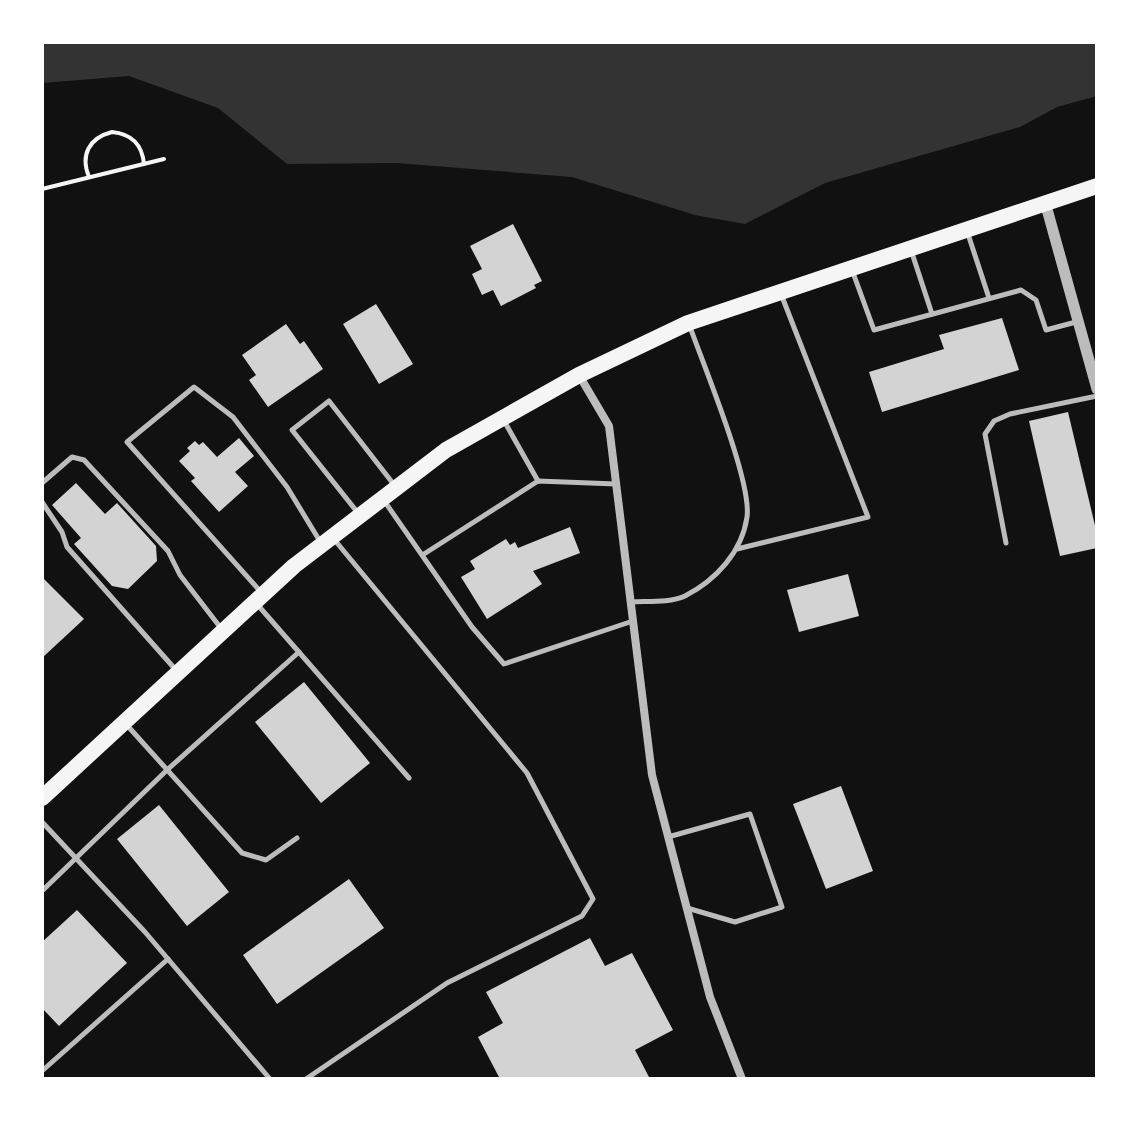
<svg xmlns="http://www.w3.org/2000/svg" width="1139" height="1121" viewBox="0 0 1139 1121" font-family="Rubik,sans-serif">
  <rect width="100%" height="100%" fill="#111"/>
  <path fill="#333" d="M 42,42 L 1097,42 L 1097,96 L 1057,107 L 1020,127 L 825,183 L 745,224 L 695,215 L 572,177 L 397,163 L 287,164 L 218,108 L 129,76 L 42,83 Z"/>
  <g fill="#d3d3d3">
    <path d="M 513,224 L 542,281 L 534,285 L 536,288 L 501,306 L 493,290 L 482,295 L 472,274 L 482,269 L 470,246 Z"/>
    <path d="M 376,304 L 413,364 L 379,384 L 343,324 Z"/>
    <path d="M 1002,318 L 1019,370 L 882,412 L 869,372 L 944,349 L 939,335 Z"/>
    <path d="M 286,324 L 300,344 L 304,341 L 323,369 L 268,407 L 249,380 L 256,375 L 242,355 Z"/>
    <path d="M 1068,412 L 1097,534 L 1097,548 L 1060,556 L 1029,421 Z"/>
    <path d="M 239,438 L 254,456 L 235,472 L 248,486 L 219,512 L 191,481 L 195,478 L 179,461 L 190,451 L 187,448 L 195,441 L 199,445 L 203,442 L 217,457 Z"/>
    <path d="M 76,483 L 105,514 L 117,503 L 156,546 L 157,561 L 128,589 L 112,586 L 74,544 L 81,538 L 52,505 Z"/>
    <path d="M 570,527 L 580,553 L 533,571 L 542,584 L 487,619 L 461,577 L 475,569 L 470,561 L 506,539 L 510,545 L 515,542 L 518,548 Z"/>
    <path d="M 848,574 L 859,616 L 799,632 L 787,590 Z"/>
    <path d="M 42,577 L 84,619 L 42,658 Z"/>
    <path d="M 304,682 L 370,763 L 321,803 L 255,722 Z"/>
    <path d="M 841,786 L 873,871 L 826,889 L 793,804 Z"/>
    <path d="M 159,805 L 229,892 L 187,926 L 117,839 Z"/>
    <path d="M 349,879 L 384,928 L 277,1004 L 243,955 Z"/>
    <path d="M 77,910 L 127,963 L 59,1026 L 42,1008 L 42,942 Z"/>
    <path d="M 590,938 L 605,966 L 632,953 L 673,1030 L 635,1050 L 650,1079 L 500,1079 L 478,1037 L 503,1023 L 486,992 Z"/>
  </g>
  <g fill="none" stroke-linecap="round" stroke-linejoin="round">
    <g stroke="#f5f5f5" stroke-width="4">
      <path d="M 89,177 C 80,155 89,138 112,132 C 132,134 142,144 144,164"/>
      <path d="M 42,189 L 164,159"/>
    </g>
    <g stroke="#bcbcbc" stroke-width="5">
      <path d="M 968,234 L 989,298"/>
      <path d="M 911,250 L 932,314"/>
      <path d="M 852,270 L 874,330 L 1021,290 L 1036,300 L 1046,330 L 1076,322"/>
      <path d="M 503,419 L 538,481"/>
      <path d="M 42,483 L 72,457 L 84,460 L 168,551 L 180,575 L 220,627"/>
      <path d="M 42,502 L 62,532 L 67,547 L 175,669"/>
      <path d="M 385,502 L 472,627 L 504,664 L 633,621"/>
      <path d="M 358,513 L 292,430 L 329,401 L 395,486"/>
      <path d="M 1006,543 L 985,434 L 994,421 L 1010,414 L 1097,396"/>
      <path d="M 737,549 L 868,517 L 781,294"/>
      <path d="M 424,554 L 538,481 L 616,484"/>
      <path d="M 260,591 L 127,442 L 194,387 L 233,417 L 287,487 L 321,543"/>
      <path d="M 631,602 C 647,601 670,603 685,596 C 716,580 742,552 747,517 C 752,481 703,364 689,324"/>
      <path d="M 256,603 L 409,778"/>
      <path d="M 125,723 L 242,853 L 266,860 L 297,838"/>
      <path d="M 42,822 L 145,932 L 270,1079"/>
      <path d="M 668,837 L 750,814 L 782,907 L 735,922 L 687,908"/>
      <path d="M 42,891 L 167,770 L 299,652"/>
      <path d="M 42,1071 L 168,959"/>
      <path d="M 306,1079 L 447,983 L 582,916 L 593,899 L 527,773 L 333,538"/>
    </g>
    <path stroke="#bcbcbc" stroke-width="8" d="M 579,375 L 609,426 L 652,775 L 710,997 L 742,1079"/>
    <path stroke="#bcbcbc" stroke-width="11" d="M 1045,202 L 1097,389"/>
    <path stroke="#f5f5f5" stroke-width="16" d="M 42,798 L 294,566 L 446,450 L 579,375 L 688,323 L 1097,186"/>
  </g>
  <rect width="1139" height="1121" fill="none" stroke="#ffffff" stroke-width="88"/>
</svg>
